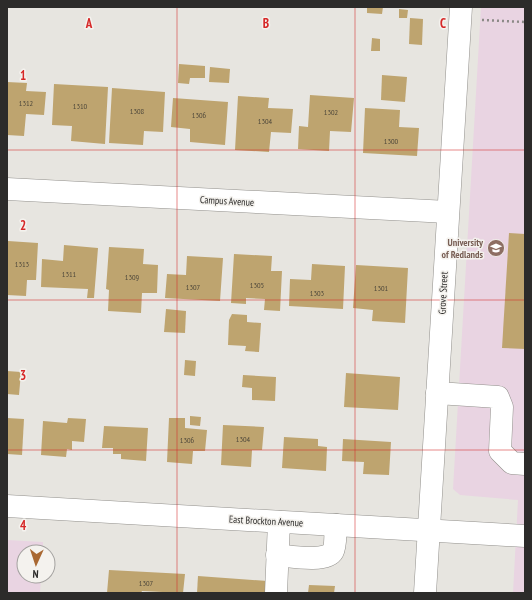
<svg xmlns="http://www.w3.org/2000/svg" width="532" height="600" viewBox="0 0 532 600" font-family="'PT Sans Narrow',sans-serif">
  <rect width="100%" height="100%" fill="#e7e5e0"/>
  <g fill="#e9d4e2">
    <path d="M 481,7 L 525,7 L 525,593 L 513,593 L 518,500 L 460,495 L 453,489 Z"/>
    <path d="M 7,540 L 43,542 L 43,552 L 24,552 L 24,576 L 41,576 L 40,593 L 7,593 Z"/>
  </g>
  <g fill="#bea46f">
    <path d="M 367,7 L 383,7 L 382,14 L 367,13 Z"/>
    <path d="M 399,9 L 408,10 L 407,18 L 399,18 Z"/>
    <path d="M 410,18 L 423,19 L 422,45 L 409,44 Z"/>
    <path d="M 372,38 L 380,39 L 380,51 L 371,51 Z"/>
    <path d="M 179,64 L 205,66 L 205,78 L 190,78 L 189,84 L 178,83 Z"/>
    <path d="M 210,67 L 230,69 L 229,83 L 209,82 Z"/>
    <path d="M 382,75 L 407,77 L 405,102 L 381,100 Z"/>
    <path d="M 7,82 L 27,83 L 26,91 L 46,92 L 44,115 L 26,114 L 24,136 L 7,135 Z"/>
    <path d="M 54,84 L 108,87 L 105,144 L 71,141 L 72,126 L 52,125 Z"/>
    <path d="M 112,88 L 165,92 L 163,132 L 144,131 L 143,145 L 109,143 Z"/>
    <path d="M 310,95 L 354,98 L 351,132 L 330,131 L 329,151 L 298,149 L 299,126 L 308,127 Z"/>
    <path d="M 238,96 L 269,98 L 268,108 L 293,109 L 291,133 L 271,132 L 269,152 L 235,150 Z"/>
    <path d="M 173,98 L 228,102 L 225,145 L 190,142 L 190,129 L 171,127 Z"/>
    <path d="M 365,108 L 400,110 L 399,127 L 419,128 L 417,156 L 363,153 Z"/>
    <path d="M 509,233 L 525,234 L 525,349 L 502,348 Z"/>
    <path d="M 8,241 L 38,243 L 36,280 L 27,280 L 26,296 L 7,295 Z"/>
    <path d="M 64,245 L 98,248 L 94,298 L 87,298 L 88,289 L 41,287 L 42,259 L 63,261 Z"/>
    <path d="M 109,247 L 144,249 L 143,264 L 158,265 L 157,293 L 142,293 L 141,313 L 108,311 L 109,290 L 106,289 Z"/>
    <path d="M 234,254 L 272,256 L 271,271 L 282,271 L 280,311 L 264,310 L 265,299 L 246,298 L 246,304 L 231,303 Z"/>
    <path d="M 187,256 L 223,258 L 220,301 L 165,298 L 167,274 L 186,275 Z"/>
    <path d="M 312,264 L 345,266 L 343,309 L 289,306 L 290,279 L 311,280 Z"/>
    <path d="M 356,265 L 408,268 L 405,323 L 372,321 L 373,310 L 353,308 Z"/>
    <path d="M 166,309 L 186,311 L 185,333 L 164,332 Z"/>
    <path d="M 232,314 L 247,315 L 247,322 L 261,323 L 259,352 L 245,351 L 246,346 L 228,345 L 229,320 Z"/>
    <path d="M 185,360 L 196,361 L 195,376 L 184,375 Z"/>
    <path d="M 7,371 L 21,372 L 19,395 L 7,394 Z"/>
    <path d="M 346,373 L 400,377 L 398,410 L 344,407 Z"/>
    <path d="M 243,375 L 276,377 L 275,401 L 252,400 L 252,388 L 242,387 Z"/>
    <path d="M 190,416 L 201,417 L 200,426 L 190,425 Z"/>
    <path d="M 7,418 L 24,419 L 22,455 L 7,454 Z"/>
    <path d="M 68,418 L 86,419 L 84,442 L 72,441 L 72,450 L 67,449 L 66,457 L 41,455 L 43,421 L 67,423 Z"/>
    <path d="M 169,418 L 185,418 L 185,428 L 207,430 L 205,451 L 193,451 L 192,464 L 167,462 Z"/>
    <path d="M 223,425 L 264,427 L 262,450 L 252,450 L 251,467 L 221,465 Z"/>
    <path d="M 104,426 L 148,428 L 146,461 L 121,459 L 121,454 L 113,454 L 113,448 L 102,448 Z"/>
    <path d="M 284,437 L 318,439 L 318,446 L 327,447 L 326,471 L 282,468 Z"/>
    <path d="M 343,439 L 391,442 L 389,475 L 363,474 L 364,462 L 342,461 Z"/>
    <path d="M 109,570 L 185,574 L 183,593 L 142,591 L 141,593 L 107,593 Z"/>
    <path d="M 198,576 L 268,581 L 268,593 L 197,593 Z"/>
    <path d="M 309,585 L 335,586 L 334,593 L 308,593 Z"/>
  </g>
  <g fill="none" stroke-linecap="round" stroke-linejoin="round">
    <g stroke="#92908c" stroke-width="23">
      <g id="minor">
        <path d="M 7,189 L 448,212"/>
        <path d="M 437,393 L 498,397 L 502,407 L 500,451 L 512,463 L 525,464"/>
        <path d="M 7,506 L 525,536"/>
        <path d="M 277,555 C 289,556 327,563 333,551 C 336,546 335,532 336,525"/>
        <path d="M 276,593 L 279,522"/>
        <path d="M 425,593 L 461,7"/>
      </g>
    </g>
    <path stroke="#8b8986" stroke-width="2.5" stroke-dasharray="2 3" stroke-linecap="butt" d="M 482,20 L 525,22"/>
    <use href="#minor" stroke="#fff" stroke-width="22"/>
  </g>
  <path fill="none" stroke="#d62828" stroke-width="1" stroke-opacity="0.55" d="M 177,7 L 177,593M 355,7 L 355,593M 7,150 L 525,150M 7,300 L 525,300M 7,450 L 525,450"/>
  <defs>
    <g id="university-disc" transform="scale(0.9)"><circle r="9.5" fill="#8d6e63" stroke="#f4f2ee"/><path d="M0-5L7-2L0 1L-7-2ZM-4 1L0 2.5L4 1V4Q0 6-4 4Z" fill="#fff"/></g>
  </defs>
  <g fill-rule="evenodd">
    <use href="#university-disc" x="496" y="248"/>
  </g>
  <g text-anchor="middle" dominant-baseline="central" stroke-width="3" stroke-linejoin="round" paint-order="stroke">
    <g font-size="8" fill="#50493b">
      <text x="26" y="103">1312</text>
      <text x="80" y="106">1310</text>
      <text x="137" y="111">1308</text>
      <text x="331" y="112">1302</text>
      <text x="199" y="115">1306</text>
      <text x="265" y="121">1304</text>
      <text x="391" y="141">1300</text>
      <text x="22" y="264">1313</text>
      <text x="69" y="274">1311</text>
      <text x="132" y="277">1309</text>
      <text x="257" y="285">1305</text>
      <text x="193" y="287">1307</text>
      <text x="381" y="288">1301</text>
      <text x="317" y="293">1303</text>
      <text x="243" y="439">1304</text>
      <text x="187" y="440">1306</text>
      <text x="146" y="583">1307</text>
    </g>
    <g font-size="10" fill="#2c2b2a" stroke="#f4f2ee">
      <text transform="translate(227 201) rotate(3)">Campus Avenue</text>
      <text transform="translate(443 293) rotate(-87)">Grove Street</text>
      <text transform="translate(266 521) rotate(3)">East Brockton Avenue</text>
    </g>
    <g font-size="10" font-weight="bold" fill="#785e54" stroke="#f4f2ee" text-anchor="end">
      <text x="483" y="242">University<tspan x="483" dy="12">of Redlands</tspan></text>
    </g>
  </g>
  <g font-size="13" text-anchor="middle" font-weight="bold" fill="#d62828" stroke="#f4f2ee" stroke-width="3" stroke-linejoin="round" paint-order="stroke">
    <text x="89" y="28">A</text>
    <text x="266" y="28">B</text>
    <text x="443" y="28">C</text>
    <text x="23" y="80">1</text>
    <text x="23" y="230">2</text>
    <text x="23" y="380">3</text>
    <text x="23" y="530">4</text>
  </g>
  <rect width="532" height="600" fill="none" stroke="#2c2b2a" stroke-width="16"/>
  <g transform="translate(36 564) rotate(183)"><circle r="19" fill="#f4f2ee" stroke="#a4a2a0"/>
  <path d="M0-3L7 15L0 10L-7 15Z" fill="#a96832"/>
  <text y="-6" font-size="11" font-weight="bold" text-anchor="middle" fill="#2c2b2a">N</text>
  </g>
</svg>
